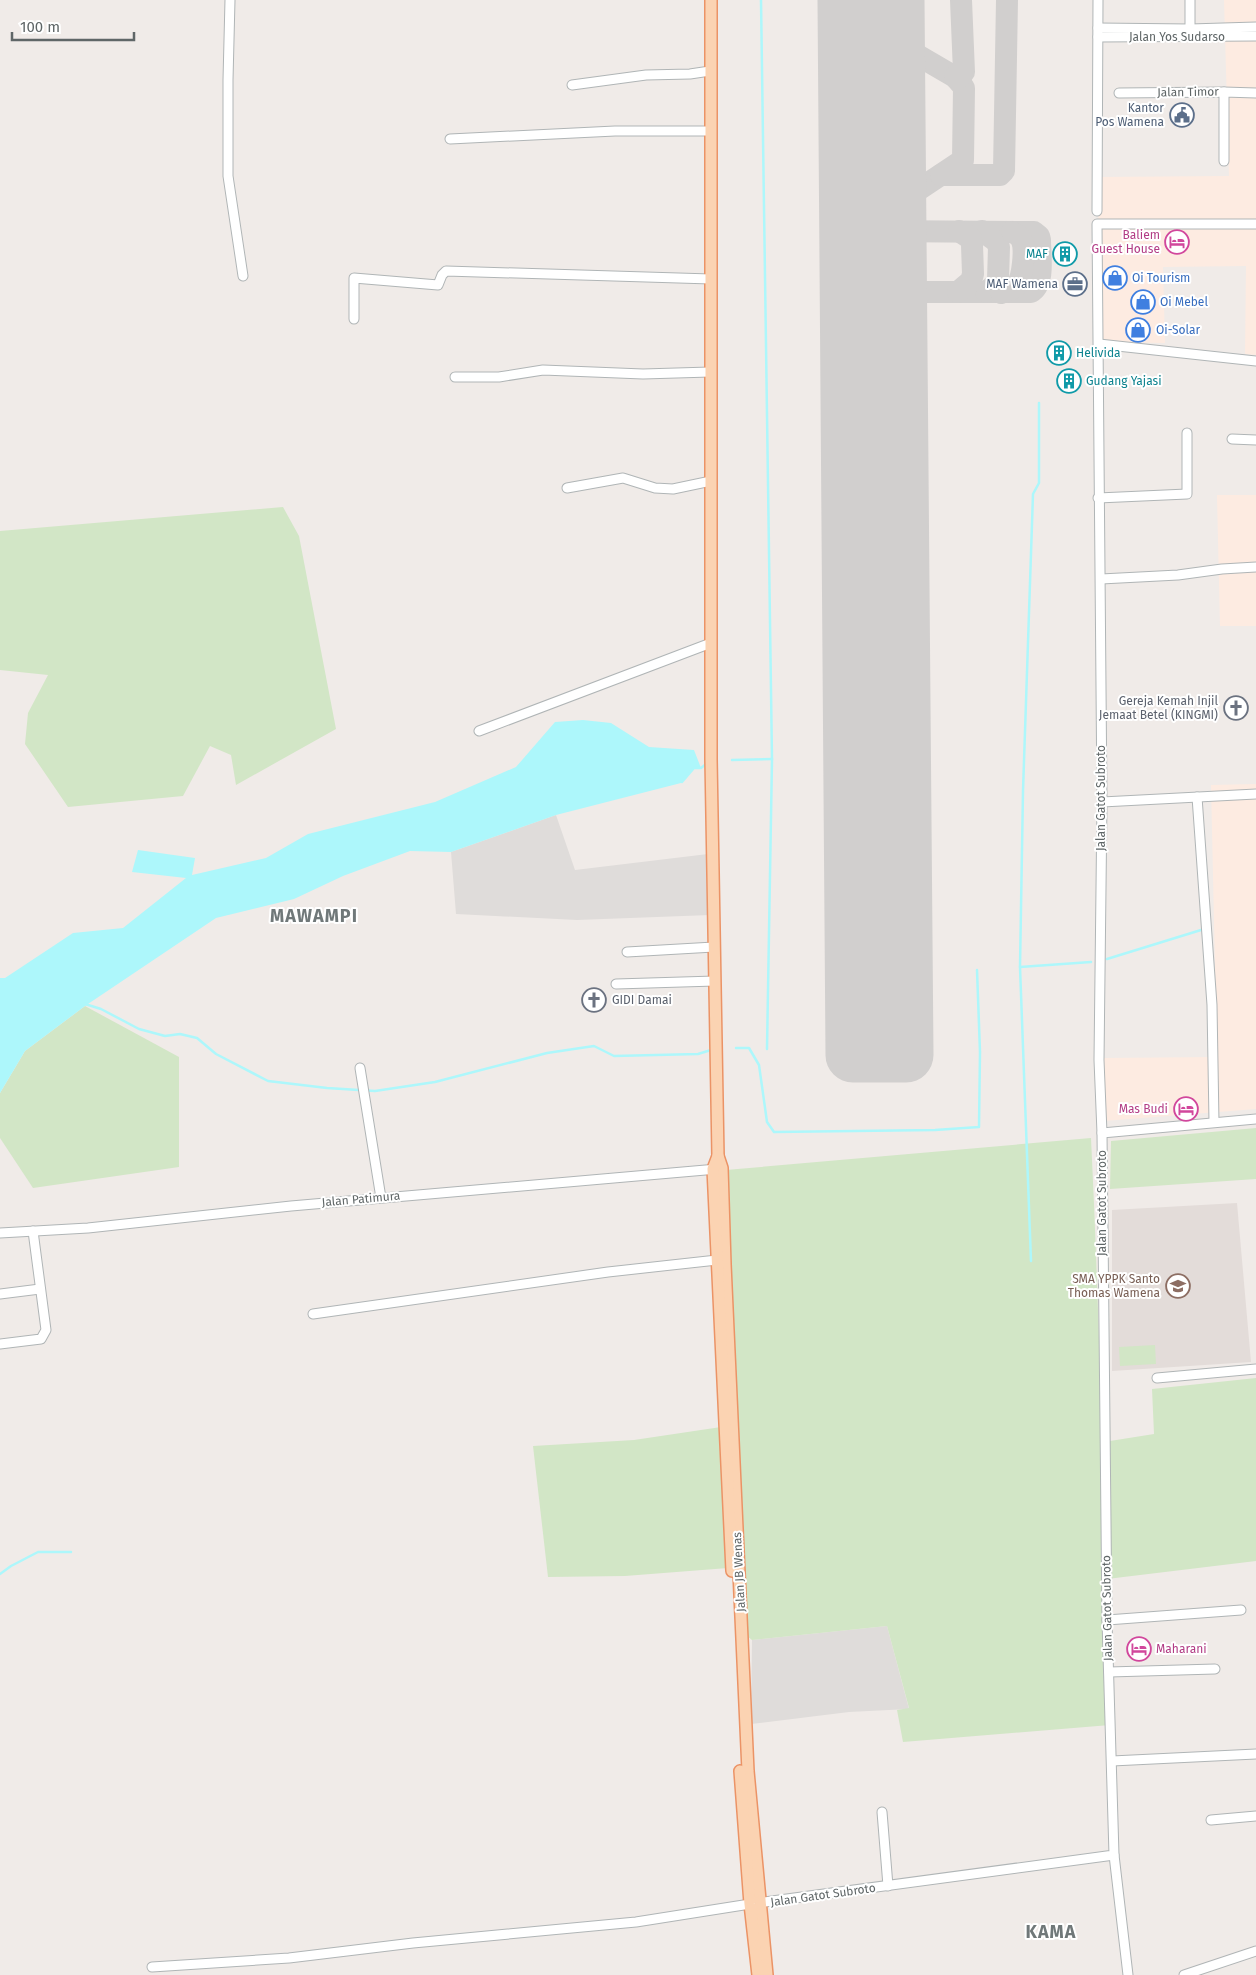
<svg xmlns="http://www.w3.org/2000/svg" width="1256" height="1975" viewBox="0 0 1256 1975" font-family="'Fira Sans',sans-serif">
  <rect width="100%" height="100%" fill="#f0ebe8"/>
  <g fill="#fdebe1">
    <path d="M 1224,0 L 1256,0 L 1256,355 L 1245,354 L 1246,266 L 1163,267 L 1165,343 L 1102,342 L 1097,177 L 1229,176 Z"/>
    <path d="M 1217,495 L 1256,495 L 1256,626 L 1220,626 Z"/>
    <path d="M 1256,784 L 1256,1109 L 1104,1121 L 1101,1058 L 1217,1057 L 1211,785 Z"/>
  </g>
  <g fill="#dfdcda">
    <path d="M 556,815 L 575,870 L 708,854 L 710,915 L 577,920 L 456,914 L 451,852 Z"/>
    <path d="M 887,1626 L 909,1709 L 849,1712 L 751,1724 L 752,1640 Z"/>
  </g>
  <path fill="#e3dcd9" d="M 1237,1203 L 1251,1362 L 1112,1371 L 1112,1210 Z"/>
  <g fill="#d2e6c6">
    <path d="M 283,507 L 299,536 L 336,729 L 236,785 L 231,755 L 210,746 L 183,796 L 68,807 L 25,744 L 28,713 L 48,675 L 0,670 L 0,531 Z"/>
    <path d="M 85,1006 L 179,1057 L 179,1167 L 33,1188 L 0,1138 L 0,1093 L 25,1051 Z"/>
    <path d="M 1256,1128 L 1256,1179 L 1110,1189 L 1111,1141 Z"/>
    <path d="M 1091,1138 C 1098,1279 1101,1420 1107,1561 L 1110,1441 L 1154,1434 L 1152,1389 L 1256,1378 L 1256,1561 L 1107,1579 L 1110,1725 L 903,1742 L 897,1710 L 909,1708 L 887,1626 L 752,1640 L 747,1636 L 726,1170 Z"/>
    <path d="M 1155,1345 L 1156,1364 L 1120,1366 L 1119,1347 Z"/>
    <path d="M 721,1427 L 728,1568 L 625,1576 L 548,1577 L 533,1446 L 634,1440 Z"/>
  </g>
  <path fill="#adf7fb" d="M 583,720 L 611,723 L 649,747 L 694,750 L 701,768 L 694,768 L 681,783 L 556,815 L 451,852 L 410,851 L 343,876 L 294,899 L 216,918 L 85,1006 L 25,1051 L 0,1093 L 0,978 L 5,978 L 73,933 L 123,928 L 186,878 L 132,872 L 138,850 L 195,858 L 192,875 L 266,858 L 308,834 L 435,802 L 516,767 L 555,722 Z"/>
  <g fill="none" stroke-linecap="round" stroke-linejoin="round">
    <g stroke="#adf7fb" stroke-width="2.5">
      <path d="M 761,0 L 772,759 L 767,1049"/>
      <path d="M 732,760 L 772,759"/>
      <path d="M 682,782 L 694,768 L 701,768 L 706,764"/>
      <path d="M 1107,959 L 1201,930"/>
      <path d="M 1020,967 L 1091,962"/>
      <path d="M 85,1004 L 101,1009 L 139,1029 L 165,1036 L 180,1034 L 197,1038 L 216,1054 L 268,1081 L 327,1088 L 375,1091 L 435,1082 L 547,1053 L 594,1046 L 614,1056 L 698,1054 L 711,1050"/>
      <path d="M 736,1048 L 749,1048 L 759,1065 L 767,1122 L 774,1132 L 935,1130 L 979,1127 L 980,1052 L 977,970"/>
      <path d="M 1031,1261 L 1020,967 L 1023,791 L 1033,494 L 1039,483 L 1039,403"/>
      <path d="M 0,1574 L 11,1566 L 38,1552 L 71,1552"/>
    </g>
    <g stroke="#d1cfce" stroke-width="22">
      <path d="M 871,15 L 875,26 L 883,35 L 955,77 L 962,85 L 964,88 L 963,160 L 909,196 L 874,222"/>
      <path d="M 873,73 C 873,61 874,53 881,44 L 890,43 L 903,47"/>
      <path d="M 955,77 L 960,77 L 964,72 L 961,0"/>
      <path d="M 874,173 C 880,190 890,199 909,196"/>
      <path d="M 941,175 L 1000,175 L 1004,171 L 1007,0"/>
      <path d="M 874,231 L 1034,232 L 1039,236 L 1040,240 C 1040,255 1045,284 1031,292 L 875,292"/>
      <path d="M 982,231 L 996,241 L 999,247 L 998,280 L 995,285 L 986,292"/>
      <path d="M 958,292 L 971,281 L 973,274 L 972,245 L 971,239 L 959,231"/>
      <path d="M 1001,293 C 1007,291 1012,290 1016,286 C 1023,278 1026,248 1021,239 C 1019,235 1016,234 1012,232"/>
    </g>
    <path stroke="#d1cfce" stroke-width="55" d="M 845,0 L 853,1055 L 906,1055 L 897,0"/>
    <g stroke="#b0b5b6" stroke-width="11">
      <g id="minor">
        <path d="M 230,0 L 228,80 L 228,176 L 243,276"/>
        <path d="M 1098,28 L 1190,29 L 1256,27"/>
        <path d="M 1190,29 L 1190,0"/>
        <path d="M 1098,37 L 1256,36"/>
        <path d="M 572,85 L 646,75 L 690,74 L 710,71"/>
        <path d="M 1119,93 L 1224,92 L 1256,93"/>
        <path d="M 450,139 L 615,131 L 710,131"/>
        <path d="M 1224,161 L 1224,92"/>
        <path d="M 1097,211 L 1098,0"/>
        <path d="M 354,319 L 354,278 L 438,285 L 442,275 L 446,271 L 711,279"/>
        <path d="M 1099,344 L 1256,361"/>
        <path d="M 455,377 L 499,377 L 543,370 L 643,374 L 710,372"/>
        <path d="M 1232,439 L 1256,440"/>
        <path d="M 567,488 L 623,478 L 655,488 L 673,489 L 711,481"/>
        <path d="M 1098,498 L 1187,494 L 1187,433"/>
        <path d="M 1101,579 L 1178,575 L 1222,569 L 1256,567"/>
        <path d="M 479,731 L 711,643"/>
        <path d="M 1197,797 L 1212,1005 L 1214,1122"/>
        <path d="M 1102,802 L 1256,794"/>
        <path d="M 627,952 L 714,947"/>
        <path d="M 616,984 L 715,981"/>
        <path d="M 360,1068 L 381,1198"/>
        <path d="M 1102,1133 L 1256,1119"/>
        <path d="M 0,1233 L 88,1228 L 291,1206 L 717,1169"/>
        <path d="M 0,1294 L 40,1289"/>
        <path d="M 313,1314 L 608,1272 L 717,1260"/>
        <path d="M 0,1344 L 41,1339 L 46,1330 L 33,1231"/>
        <path d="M 1157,1378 L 1256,1369"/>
        <path d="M 1107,1620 L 1241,1610"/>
        <path d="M 1109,1672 L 1215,1669"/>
        <path d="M 1112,1761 L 1256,1754"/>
        <path d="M 882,1812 L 888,1886"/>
        <path d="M 1211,1820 L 1256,1816"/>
        <path d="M 1114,1855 L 1128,1975"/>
        <path d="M 152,1967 L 289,1958 L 413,1943 L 636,1922 L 750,1904 L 1114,1855 L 1107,1620 L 1102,1133 L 1099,1060 L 1102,802 L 1097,224 L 1256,224"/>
        <path d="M 1184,1975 L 1256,1951"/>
      </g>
    </g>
    <g stroke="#eb9366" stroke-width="14">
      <g id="major">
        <path d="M 711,0 L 711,759 L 718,1156 L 722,1168 L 725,1264 L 748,1771 L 767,1975"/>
        <path d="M 718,1156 L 713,1169 L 732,1571"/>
        <path d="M 740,1771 L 750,1904 L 758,1975"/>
      </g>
    </g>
    <use href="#minor" stroke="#fff" stroke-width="9"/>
    <use href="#major" stroke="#fbd3b2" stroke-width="11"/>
  </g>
  <defs>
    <g id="civic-ring" transform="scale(1.25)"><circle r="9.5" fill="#fff" stroke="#5c6f8a" stroke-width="1.5"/><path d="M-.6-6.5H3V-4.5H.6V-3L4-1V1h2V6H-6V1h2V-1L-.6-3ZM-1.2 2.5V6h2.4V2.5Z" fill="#5c6f8a"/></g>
    <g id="hotel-ring" transform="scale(1.25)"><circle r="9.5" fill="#fff" stroke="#d1479c" stroke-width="1.5"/><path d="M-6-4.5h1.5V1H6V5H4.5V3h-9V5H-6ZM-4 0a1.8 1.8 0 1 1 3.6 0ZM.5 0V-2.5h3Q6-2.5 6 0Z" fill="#d1479c"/></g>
    <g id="building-ring" transform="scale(1.25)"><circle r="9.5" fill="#fff" stroke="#0f9aa8" stroke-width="1.5"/><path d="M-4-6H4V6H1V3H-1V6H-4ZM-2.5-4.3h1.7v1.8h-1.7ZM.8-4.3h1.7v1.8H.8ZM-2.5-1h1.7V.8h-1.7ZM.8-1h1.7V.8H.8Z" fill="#0f9aa8"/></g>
    <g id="shop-ring" transform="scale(1.25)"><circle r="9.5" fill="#fff" stroke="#3f7fe0" stroke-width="1.5"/><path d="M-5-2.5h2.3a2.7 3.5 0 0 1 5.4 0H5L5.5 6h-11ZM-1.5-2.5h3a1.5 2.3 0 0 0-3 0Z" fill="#3f7fe0"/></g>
    <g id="office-ring" transform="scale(1.25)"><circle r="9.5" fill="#fff" stroke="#5c6f8a" stroke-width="1.5"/><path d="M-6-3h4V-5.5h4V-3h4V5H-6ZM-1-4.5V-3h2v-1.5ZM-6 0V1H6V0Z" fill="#5c6f8a"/></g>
    <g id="church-ring" transform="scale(1.25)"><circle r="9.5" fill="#fff" stroke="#6b7280" stroke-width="1.5"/><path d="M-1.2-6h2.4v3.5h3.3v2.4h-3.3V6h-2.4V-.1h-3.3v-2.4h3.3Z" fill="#6b7280"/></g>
    <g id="school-ring" transform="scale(1.25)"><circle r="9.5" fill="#fff" stroke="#8d6e63" stroke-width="1.5"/><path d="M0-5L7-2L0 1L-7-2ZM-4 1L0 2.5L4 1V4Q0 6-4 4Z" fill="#8d6e63"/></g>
  </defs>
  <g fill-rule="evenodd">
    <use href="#civic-ring" x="1182" y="115"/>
    <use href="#hotel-ring" x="1177" y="242"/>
    <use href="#building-ring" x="1065" y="254"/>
    <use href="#shop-ring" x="1115" y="278"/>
    <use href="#office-ring" x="1075" y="284"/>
    <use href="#shop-ring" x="1143" y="302"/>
    <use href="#shop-ring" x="1138" y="330"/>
    <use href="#building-ring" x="1059" y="353"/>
    <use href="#building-ring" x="1069" y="381"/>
    <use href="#church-ring" x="1236" y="708"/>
    <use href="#church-ring" x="594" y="1000"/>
    <use href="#hotel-ring" x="1186" y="1109"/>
    <use href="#school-ring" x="1178" y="1286"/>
    <use href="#hotel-ring" x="1139" y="1649"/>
  </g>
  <g text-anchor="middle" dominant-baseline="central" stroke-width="4" stroke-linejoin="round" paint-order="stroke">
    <g font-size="12" fill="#5f6667" stroke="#fff">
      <text x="1177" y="37">Jalan Yos Sudarso</text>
      <text transform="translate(1188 92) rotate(-1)">Jalan Timor</text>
      <text transform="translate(1101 798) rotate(-90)">Jalan Gatot Subroto</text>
      <text transform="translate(361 1199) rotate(-5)">Jalan Patimura</text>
      <text transform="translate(1102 1203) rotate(-90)">Jalan Gatot Subroto</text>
      <text transform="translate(739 1572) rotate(-93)">Jalan JB Wenas</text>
      <text transform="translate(1107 1608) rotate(-91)">Jalan Gatot Subroto</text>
      <text transform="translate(823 1895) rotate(-8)">Jalan Gatot Subroto</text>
    </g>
    <g font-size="12" fill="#4e5e75" stroke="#fff" text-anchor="end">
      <text x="1164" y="108">Kantor<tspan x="1164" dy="14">Pos Wamena</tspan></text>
      <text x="1058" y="284">MAF Wamena</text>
    </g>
    <g font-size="12" fill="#b23c85" stroke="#fff" text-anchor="end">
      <text x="1160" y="235">Baliem<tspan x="1160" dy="14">Guest House</tspan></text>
      <text x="1168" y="1109">Mas Budi</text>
      <text x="1156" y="1649" text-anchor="start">Maharani</text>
    </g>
    <g font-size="12" fill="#0d838f" stroke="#fff" text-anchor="start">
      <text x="1048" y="254" text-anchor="end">MAF</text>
      <text x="1076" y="353">Helivida</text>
      <text x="1086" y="381">Gudang Yajasi</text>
    </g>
    <g font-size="12" fill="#366cbe" stroke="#fff" text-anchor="start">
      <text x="1132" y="278">Oi Tourism</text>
      <text x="1160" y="302">Oi Mebel</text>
      <text x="1156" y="330">Oi-Solar</text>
    </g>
    <g font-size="12" fill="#5b616d" stroke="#fff" text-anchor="end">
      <text x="1218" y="701">Gereja Kemah Injil<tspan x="1218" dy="14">Jemaat Betel (KINGMI)</tspan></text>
      <text x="612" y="1000" text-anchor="start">GIDI Damai</text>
    </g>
    <g font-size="12" fill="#785e54" stroke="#fff" text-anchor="end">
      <text x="1160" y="1279">SMA YPPK Santo<tspan x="1160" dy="14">Thomas Wamena</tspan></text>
    </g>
    <g font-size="18" font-weight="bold" letter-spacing="1" fill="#707879" stroke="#fff">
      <text x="314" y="916">MAWAMPI</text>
      <text x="1051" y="1932">KAMA</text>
    </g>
  </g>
  <path d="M12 32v8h122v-8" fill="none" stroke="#5f6667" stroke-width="2.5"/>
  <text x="20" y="32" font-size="15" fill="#5f6667" stroke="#ffffff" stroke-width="4" paint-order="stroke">100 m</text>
</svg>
